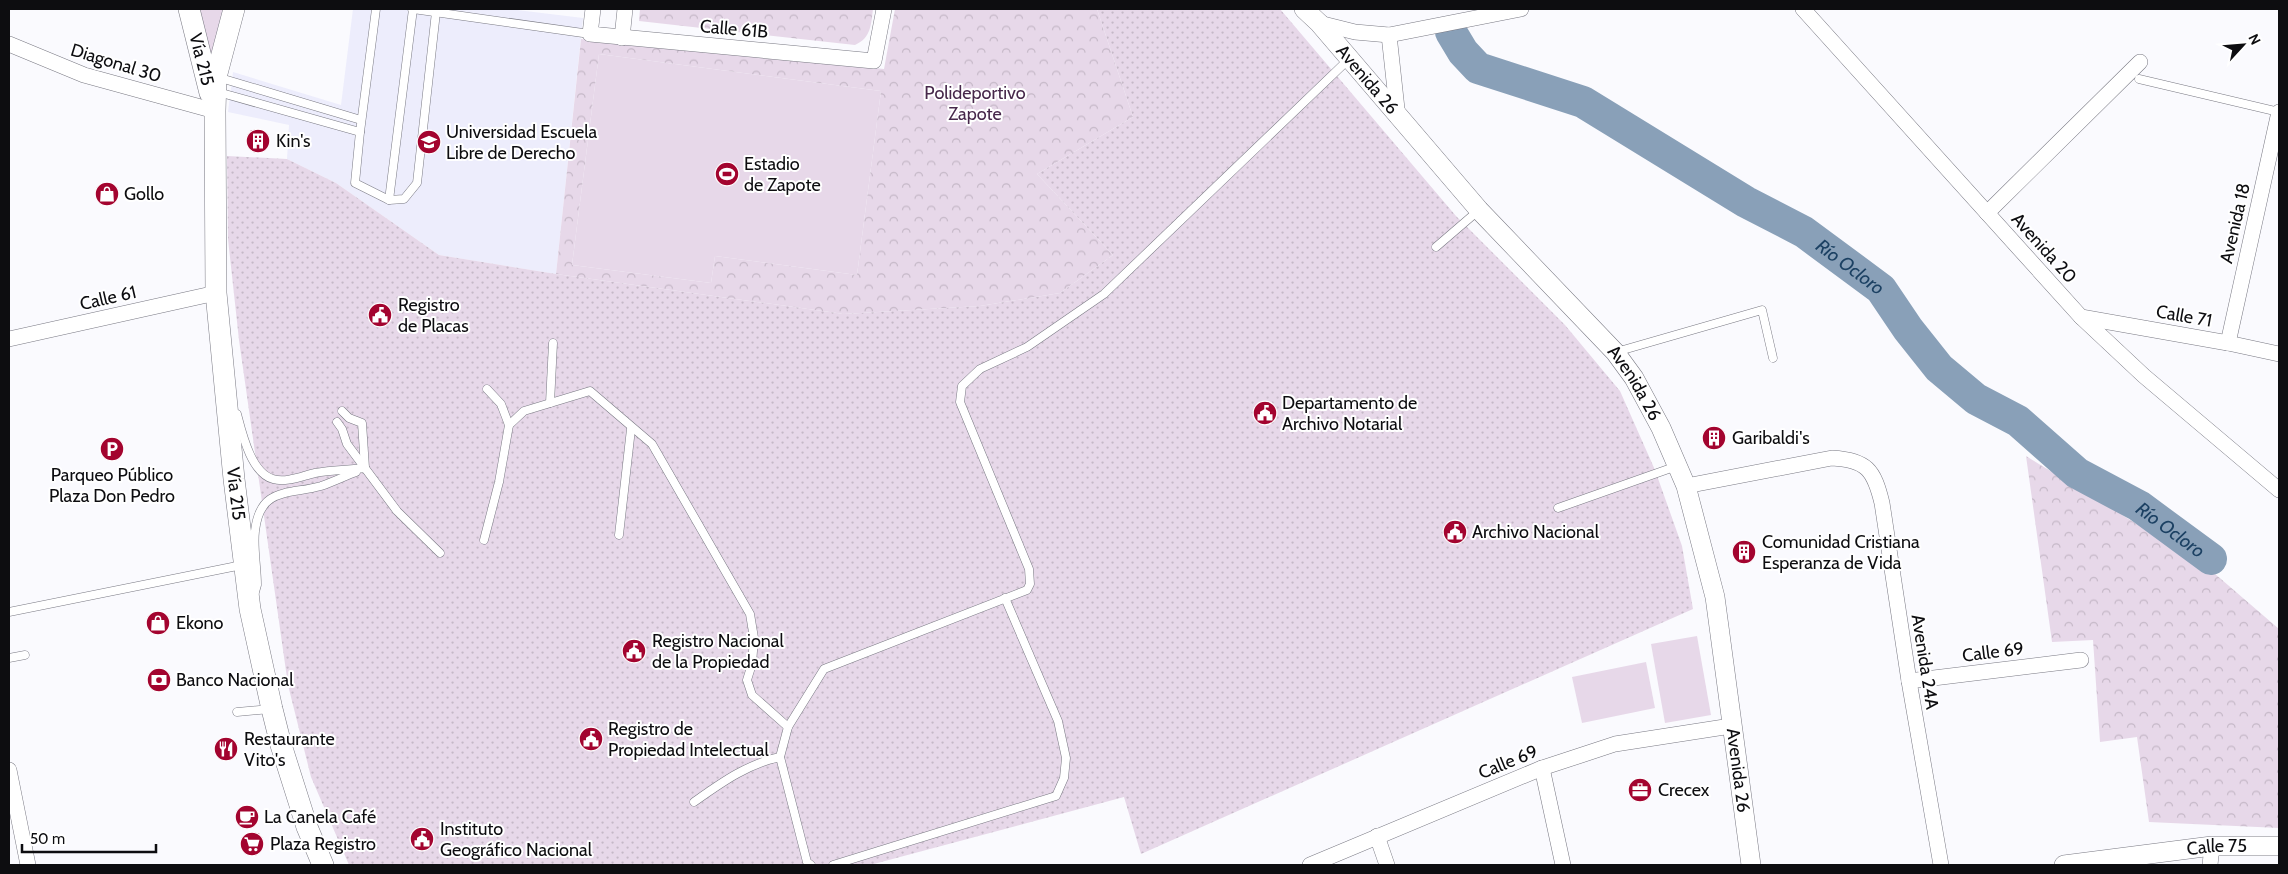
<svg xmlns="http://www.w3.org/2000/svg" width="2288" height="874" viewBox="0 0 2288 874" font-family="Cabin,sans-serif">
  <defs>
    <pattern id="park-crowns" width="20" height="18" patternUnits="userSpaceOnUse" patternTransform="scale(1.25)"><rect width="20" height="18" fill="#e7d8e9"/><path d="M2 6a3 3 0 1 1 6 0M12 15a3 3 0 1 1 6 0" fill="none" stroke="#c5b8c7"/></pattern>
    <pattern id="garden-dots" width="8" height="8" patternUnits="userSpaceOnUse" patternTransform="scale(1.25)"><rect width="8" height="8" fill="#e7d8e9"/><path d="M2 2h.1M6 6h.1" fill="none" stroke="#c5b8c7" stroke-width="1.8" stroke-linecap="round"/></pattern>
  </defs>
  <rect width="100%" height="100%" fill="#fafafe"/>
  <path fill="#ededfc" d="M 353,9 L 509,9 L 583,18 L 556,274 L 439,255 L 336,183 L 287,159 L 289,125 L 228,112 L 233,72 L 341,105 Z"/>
  <g fill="#e7d8e9">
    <path d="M 199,9 L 224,9 L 213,47 L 211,73 Z"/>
    <path d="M 599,54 L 881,91 L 857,275 L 715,256 L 711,283 L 572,265 Z"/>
    <path d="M 1697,636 L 1711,715 L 1665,723 L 1651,644 Z"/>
    <path d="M 1646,662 L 1655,708 L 1582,723 L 1572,677 Z"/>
  </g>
  <g fill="url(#park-crowns)" fill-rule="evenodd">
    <path d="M 640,9 L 873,9 C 871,25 871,38 855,45 L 639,21 Z"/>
    <path d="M 895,9 L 1097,9 L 1133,117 L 1037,174 L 1113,255 L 1060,293 L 980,306 L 844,314 L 556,274 L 581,39 L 884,69 ZM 599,54 L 881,91 L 857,275 L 715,256 L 711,283 L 572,265 Z"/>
    <path d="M 2026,456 L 2207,567 L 2279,629 L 2279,828 L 2149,822 L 2137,737 L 2100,742 L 2093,640 L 2052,642 Z"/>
  </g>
  <path fill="url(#garden-dots)" d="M 1097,9 L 1280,9 L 1456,216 L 1565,325 L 1620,391 L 1655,470 L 1682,546 L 1693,609 L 1141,854 L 1124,797 L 870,865 L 349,865 L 311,777 L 288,685 L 239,340 L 228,239 L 227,156 L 287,159 L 336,183 L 439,255 L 556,274 L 844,314 L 980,306 L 1060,293 L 1113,255 L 1037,174 L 1133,117 Z"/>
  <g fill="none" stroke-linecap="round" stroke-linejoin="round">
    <path stroke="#89a0b8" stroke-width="32" id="s1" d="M 1451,32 L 1463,52 L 1478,68 L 1583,102 L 1746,202 L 1804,232 L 1881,289 L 1908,329 L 1939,368 L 1976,399 L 2018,421 L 2077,473 L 2139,506 L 2211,559"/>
    <g stroke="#797983" stroke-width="9">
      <g id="service">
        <path d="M 376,9 L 360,132 L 355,183 L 389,200 L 413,9 L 412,9"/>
        <path d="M 413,9 L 590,34"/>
        <path d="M 217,77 L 361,120"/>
        <path d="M 2139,79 L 2279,112"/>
        <path d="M 218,92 L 360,132"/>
        <path d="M 389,200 L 404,199 L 417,183 L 436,12"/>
        <path d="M 1436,247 L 1479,210"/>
        <path d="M 1616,352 L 1762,310 L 1773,358"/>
        <path d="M 550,403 L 553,343"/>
        <path d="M 342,411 L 349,418 L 362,423 L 365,468"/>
        <path d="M 237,414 C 242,433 251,473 273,479 C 286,483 302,476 315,473 C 331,470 349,470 365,468"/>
        <path d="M 337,422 L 342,429 L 347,444 L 397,511 L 440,553"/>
        <path d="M 509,425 L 524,411 L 590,391 L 652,444 L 750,614 L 754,638 L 752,664 L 747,680 L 752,695 L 788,727"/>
        <path d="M 1558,508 L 1677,466"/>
        <path d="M 619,535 L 631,429"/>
        <path d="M 484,540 L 499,482 L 509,425 L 501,404 L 487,389"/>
        <path d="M 255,592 L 257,585 C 257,567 253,548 255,531 C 260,486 290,495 321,486 C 333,482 345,476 356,472"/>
        <path d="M 9,612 L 242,565"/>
        <path d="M 9,658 L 25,655"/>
        <path d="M 237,712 L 270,709"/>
        <path d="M 694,802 C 721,783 747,764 780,757"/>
        <path d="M 811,865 L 807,862 L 780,757 L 788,727 L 824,669 L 1027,590 L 1030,584 L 1029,569 L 960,402 L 962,386 L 980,369 L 1027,347 L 1104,294 L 1349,59"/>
        <path d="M 833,865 L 1056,796 L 1064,778 L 1066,758 L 1058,721 L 1005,598"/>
      </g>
    </g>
    <g stroke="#797983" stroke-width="16">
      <g id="minor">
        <path d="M 593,9 L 590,34 L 874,61 L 884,9"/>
        <path d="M 1803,9 L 2081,317 L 2144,376 L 2279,490"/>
        <path d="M 1319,23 L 1355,32 L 1389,35 L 1521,9"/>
        <path d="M 1389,35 L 1398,118"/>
        <path d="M 622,38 L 625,9"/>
        <path d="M 9,44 L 84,75 L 215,111"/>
        <path d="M 1987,213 L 2140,62"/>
        <path d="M 2081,317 L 2228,343 L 2279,354"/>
        <path d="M 9,339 L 216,293"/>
        <path d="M 2228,343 L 2279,112"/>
        <path d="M 1686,486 L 1832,458 C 1867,460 1874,470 1882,503 L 1909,681 L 1941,865"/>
        <path d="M 1909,681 L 2081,660"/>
        <path d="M 1542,768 L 1563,865"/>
        <path d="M 9,770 L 28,865"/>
        <path d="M 1377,836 L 1387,865"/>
        <path d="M 1310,865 L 1542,768 L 1615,744 L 1731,726"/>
        <path d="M 2210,865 L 2212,846"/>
      </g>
    </g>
    <g stroke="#797983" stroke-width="20">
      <g id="tertiary">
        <path id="s2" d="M 1304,9 L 1319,23 L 1479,210 L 1615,352 L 1634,378 L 1661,428 L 1686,486 L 1715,597 L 1751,865"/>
        <path id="s3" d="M 2064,865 L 2212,846 L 2279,846"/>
      </g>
    </g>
    <g stroke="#797983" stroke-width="22">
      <g id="secondary">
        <path id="s4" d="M 189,9 L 210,93"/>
        <path id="s5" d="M 234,9 L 216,77 L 215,111 L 216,293 L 234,479 L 250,609 L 272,709 L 281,745 L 307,827 L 323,865"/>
      </g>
    </g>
    <use href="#service" stroke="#fff" stroke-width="8"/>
    <use href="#minor" stroke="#fff" stroke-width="15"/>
    <use href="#tertiary" stroke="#fff" stroke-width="19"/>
    <use href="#secondary" stroke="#fff" stroke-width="21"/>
  </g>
  <defs>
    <g id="building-disc" transform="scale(1.25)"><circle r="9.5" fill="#a3042f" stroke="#fff"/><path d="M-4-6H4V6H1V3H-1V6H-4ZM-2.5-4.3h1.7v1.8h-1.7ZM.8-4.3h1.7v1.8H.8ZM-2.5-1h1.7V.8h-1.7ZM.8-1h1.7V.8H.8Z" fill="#fff"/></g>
    <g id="university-disc" transform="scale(1.25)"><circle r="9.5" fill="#a3042f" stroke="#fff"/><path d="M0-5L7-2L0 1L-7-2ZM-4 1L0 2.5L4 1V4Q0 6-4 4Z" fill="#fff"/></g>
    <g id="stadium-disc" transform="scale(1.25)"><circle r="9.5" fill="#a3042f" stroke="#fff"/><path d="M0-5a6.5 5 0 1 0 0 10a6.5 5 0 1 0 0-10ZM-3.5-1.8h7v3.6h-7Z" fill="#fff"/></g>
    <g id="shop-disc" transform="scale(1.25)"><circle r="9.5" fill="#a3042f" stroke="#fff"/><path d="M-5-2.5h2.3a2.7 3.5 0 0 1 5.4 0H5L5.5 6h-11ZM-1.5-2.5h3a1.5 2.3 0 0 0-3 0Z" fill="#fff"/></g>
    <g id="civic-disc" transform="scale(1.25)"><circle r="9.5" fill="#a3042f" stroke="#fff"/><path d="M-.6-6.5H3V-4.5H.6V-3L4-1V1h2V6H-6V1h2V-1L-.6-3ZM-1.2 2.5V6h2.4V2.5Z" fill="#fff"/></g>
    <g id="parking-disc" transform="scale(1.25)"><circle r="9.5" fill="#a3042f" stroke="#fff"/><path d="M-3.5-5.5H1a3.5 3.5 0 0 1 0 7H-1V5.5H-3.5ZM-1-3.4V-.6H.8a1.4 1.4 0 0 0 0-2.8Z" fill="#fff"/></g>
    <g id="bank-disc" transform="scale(1.25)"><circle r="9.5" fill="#a3042f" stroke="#fff"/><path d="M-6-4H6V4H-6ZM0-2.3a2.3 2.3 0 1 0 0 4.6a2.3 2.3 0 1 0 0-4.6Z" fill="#fff"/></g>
    <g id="restaurant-disc" transform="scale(1.25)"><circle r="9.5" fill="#a3042f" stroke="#fff"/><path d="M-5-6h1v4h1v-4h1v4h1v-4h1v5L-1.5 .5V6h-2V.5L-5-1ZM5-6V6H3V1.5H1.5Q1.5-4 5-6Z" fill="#fff"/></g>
    <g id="office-disc" transform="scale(1.25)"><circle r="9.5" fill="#a3042f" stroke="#fff"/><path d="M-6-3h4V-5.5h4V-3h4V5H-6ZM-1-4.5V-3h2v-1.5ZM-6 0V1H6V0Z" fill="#fff"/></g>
    <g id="cafe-disc" transform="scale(1.25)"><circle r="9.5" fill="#a3042f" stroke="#fff"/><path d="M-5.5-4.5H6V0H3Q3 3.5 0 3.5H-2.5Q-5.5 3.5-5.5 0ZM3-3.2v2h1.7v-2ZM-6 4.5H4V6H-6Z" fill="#fff"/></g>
    <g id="supermarket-disc" transform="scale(1.25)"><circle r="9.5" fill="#a3042f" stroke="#fff"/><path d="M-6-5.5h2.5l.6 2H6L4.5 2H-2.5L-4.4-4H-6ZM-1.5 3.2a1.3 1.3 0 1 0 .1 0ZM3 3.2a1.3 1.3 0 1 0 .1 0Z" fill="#fff"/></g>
  </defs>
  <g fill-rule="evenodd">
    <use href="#building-disc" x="258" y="141"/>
    <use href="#university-disc" x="429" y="142"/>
    <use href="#stadium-disc" x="727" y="174"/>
    <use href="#shop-disc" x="107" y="194"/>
    <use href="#civic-disc" x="380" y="315"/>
    <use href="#civic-disc" x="1265" y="413"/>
    <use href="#building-disc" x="1714" y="438"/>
    <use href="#parking-disc" x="112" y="449"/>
    <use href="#civic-disc" x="1455" y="532"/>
    <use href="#building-disc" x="1744" y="552"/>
    <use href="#shop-disc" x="158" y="623"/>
    <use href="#civic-disc" x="634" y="651"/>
    <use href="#bank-disc" x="159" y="680"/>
    <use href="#civic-disc" x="591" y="739"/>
    <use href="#restaurant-disc" x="226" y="749"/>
    <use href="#office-disc" x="1640" y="790"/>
    <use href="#cafe-disc" x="247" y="817"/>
    <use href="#civic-disc" x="422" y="839"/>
    <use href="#supermarket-disc" x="252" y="844"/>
  </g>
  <g text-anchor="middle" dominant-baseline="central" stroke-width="4" stroke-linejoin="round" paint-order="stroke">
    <g font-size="18" fill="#0d0d10" stroke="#fff">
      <text transform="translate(734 29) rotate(5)">Calle 61B</text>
      <text stroke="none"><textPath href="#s4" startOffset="52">Vía 215</textPath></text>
      <text transform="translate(116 63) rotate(17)">Diagonal 30</text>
      <text stroke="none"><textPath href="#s2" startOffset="95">Avenida 26</textPath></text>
      <text transform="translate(2235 223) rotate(-77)">Avenida 18</text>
      <text transform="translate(2044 248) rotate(48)">Avenida 20</text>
      <text transform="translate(108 298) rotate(-13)">Calle 61</text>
      <text transform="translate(2184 316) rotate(10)">Calle 71</text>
      <text stroke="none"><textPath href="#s2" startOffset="500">Avenida 26</textPath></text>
      <text stroke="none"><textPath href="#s5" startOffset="488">Vía 215</textPath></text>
      <text transform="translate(1993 652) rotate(-7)">Calle 69</text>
      <text transform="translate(1925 662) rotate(81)">Avenida 24A</text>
      <text transform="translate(1508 762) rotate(-22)">Calle 69</text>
      <text stroke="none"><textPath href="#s2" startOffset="905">Avenida 26</textPath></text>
      <text stroke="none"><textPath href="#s3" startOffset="154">Calle 75</textPath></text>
    </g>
    <g font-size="18" fill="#47284b" stroke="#fff">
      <text x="975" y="93">Polideportivo<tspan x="975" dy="21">Zapote</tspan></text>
    </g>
    <g font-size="18" fill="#0d0d10" stroke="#fff" text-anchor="start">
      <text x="446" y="132">Universidad Escuela<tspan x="446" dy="21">Libre de Derecho</tspan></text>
      <text x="276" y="141">Kin's</text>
      <text x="744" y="164">Estadio<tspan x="744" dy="21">de Zapote</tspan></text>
      <text x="124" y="194">Gollo</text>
      <text x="398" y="305">Registro<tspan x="398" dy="21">de Placas</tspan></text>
      <text x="1282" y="403">Departamento de<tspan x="1282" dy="21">Archivo Notarial</tspan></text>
      <text x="1732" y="438">Garibaldi's</text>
      <text x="112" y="475" text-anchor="middle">Parqueo Público<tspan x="112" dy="21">Plaza Don Pedro</tspan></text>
      <text x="1472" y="532">Archivo Nacional</text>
      <text x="1762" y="542">Comunidad Cristiana<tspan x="1762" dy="21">Esperanza de Vida</tspan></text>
      <text x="176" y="623">Ekono</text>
      <text x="652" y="641">Registro Nacional<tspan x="652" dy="21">de la Propiedad</tspan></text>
      <text x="176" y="680">Banco Nacional</text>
      <text x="608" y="729">Registro de<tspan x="608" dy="21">Propiedad Intelectual</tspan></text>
      <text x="244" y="739">Restaurante<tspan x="244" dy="21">Vito's</tspan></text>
      <text x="1658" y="790">Crecex</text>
      <text x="264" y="817">La Canela Café</text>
      <text x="440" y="829">Instituto<tspan x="440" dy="21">Geográfico Nacional</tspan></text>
      <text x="270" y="844">Plaza Registro</text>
    </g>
    <g font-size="19" font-style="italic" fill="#1c4163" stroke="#fff">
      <text stroke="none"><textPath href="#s1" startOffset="470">Río Ocloro</textPath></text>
      <text stroke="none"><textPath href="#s1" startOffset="890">Río Ocloro</textPath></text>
    </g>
  </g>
  <rect width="2288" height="874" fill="none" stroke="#0d0d10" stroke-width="20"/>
  <g transform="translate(2243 45) rotate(64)" stroke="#ffffff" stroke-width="4" paint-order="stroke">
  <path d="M0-4L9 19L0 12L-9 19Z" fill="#0d0d10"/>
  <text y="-8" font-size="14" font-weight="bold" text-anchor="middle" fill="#0d0d10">N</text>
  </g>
  <path d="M22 844v8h134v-8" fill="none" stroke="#0d0d10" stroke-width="2.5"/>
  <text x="30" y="844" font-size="15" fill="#0d0d10" stroke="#ffffff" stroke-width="4" paint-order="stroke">50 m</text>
</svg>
